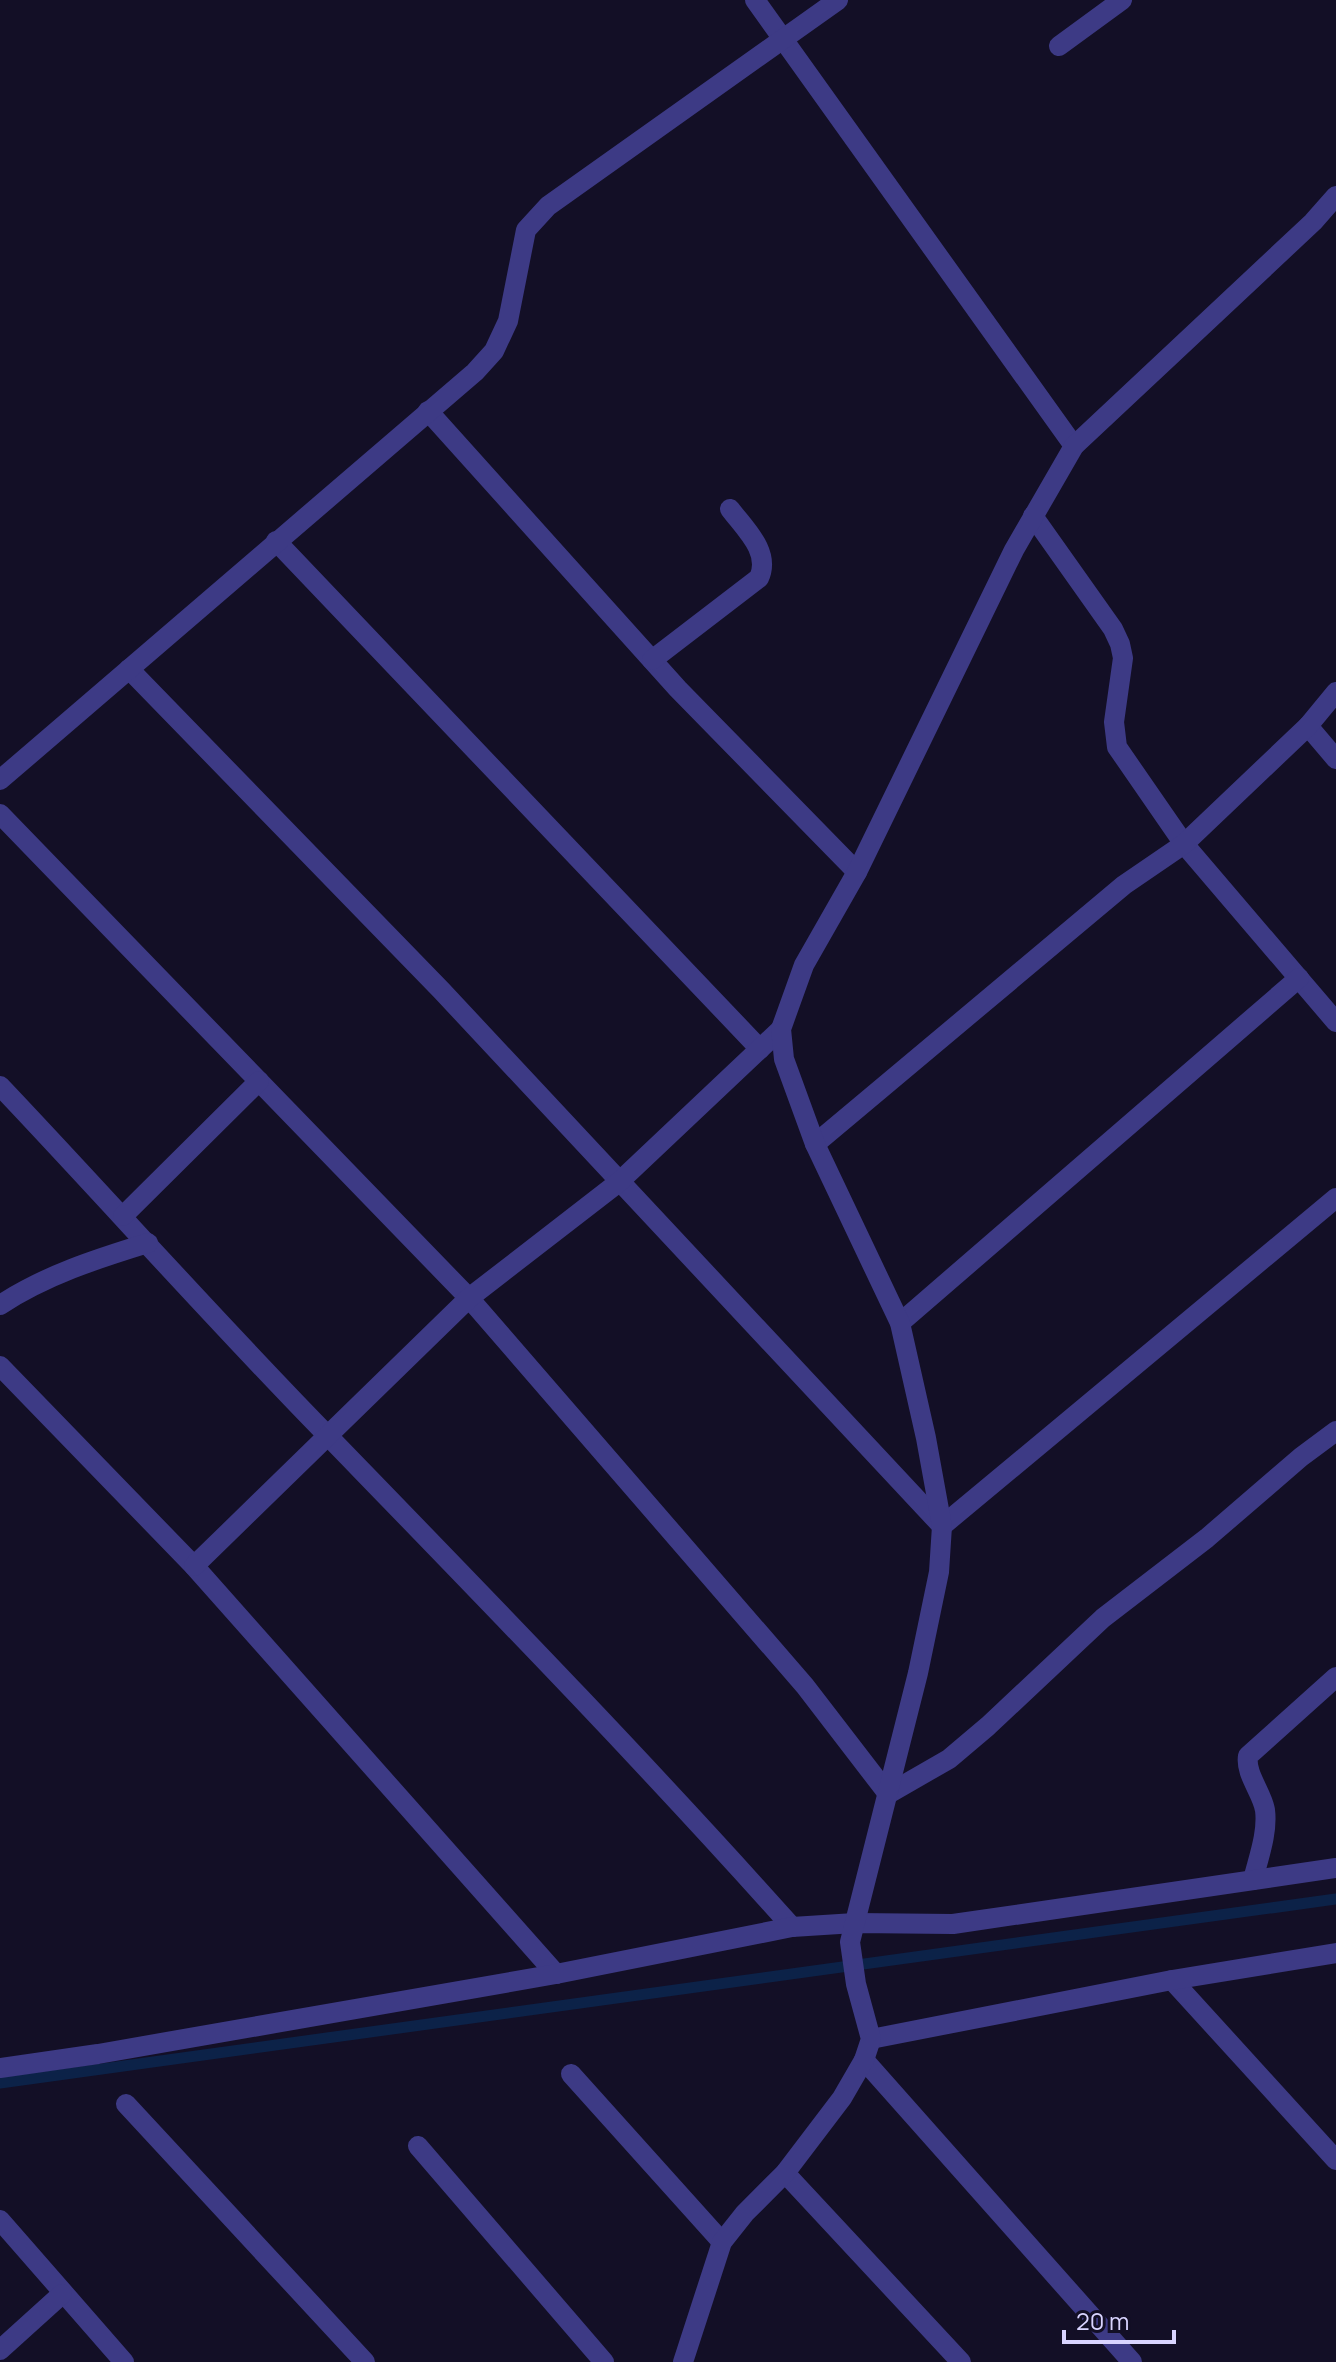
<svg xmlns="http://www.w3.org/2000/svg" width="1336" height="2362" viewBox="0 0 1336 2362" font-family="Manrope,sans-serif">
  <rect width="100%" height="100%" fill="#130f26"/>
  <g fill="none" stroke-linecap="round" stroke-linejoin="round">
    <path stroke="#0c2248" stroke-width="11" d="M 0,2083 L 1336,1899"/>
    <g stroke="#3d3a85" stroke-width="20">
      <path d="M 755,0 L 1074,446"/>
      <path d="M 1059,46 L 1122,0"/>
      <path d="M 428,411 L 678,689 L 857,872"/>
      <path d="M 1033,516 L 1113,629 L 1120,644 L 1123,658 L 1114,722 L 1117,747 L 1184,844 L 1336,1022"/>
      <path d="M 276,541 L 760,1049"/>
      <path d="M 652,660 L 759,578 C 771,552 745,529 730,509"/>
      <path d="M 129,669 L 441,990 L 942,1526 L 1336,1198"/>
      <path d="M 1308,726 L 1336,759"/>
      <path d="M 0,780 L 475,372 L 494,351 L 508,321 L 526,230 L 548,206 L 838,0"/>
      <path d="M 0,814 L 469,1298 L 805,1686 L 888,1794 L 949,1759 L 988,1726 L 1103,1618 L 1207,1538 L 1301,1457 L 1336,1431"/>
      <path d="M 0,1086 C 111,1203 218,1324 331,1439 C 487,1600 643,1760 792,1927"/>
      <path d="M 815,1144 L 1124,885 L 1184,844 L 1308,726 L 1336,692"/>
      <path d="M 123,1216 L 259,1081"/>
      <path d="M 0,1305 C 46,1275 96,1259 148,1243"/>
      <path d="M 900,1323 L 1299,978"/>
      <path d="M 0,1366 L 194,1566 L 556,1974"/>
      <path d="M 194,1566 L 469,1298 L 619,1182 L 781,1029"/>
      <path d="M 1253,1880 C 1258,1859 1268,1833 1265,1810 C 1262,1792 1245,1774 1248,1756 L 1336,1677"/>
      <path d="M 1172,1980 L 1336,2160"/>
      <path d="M 871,2039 L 1172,1980 L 1336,1953"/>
      <path d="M 864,2060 L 1132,2362"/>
      <path d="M 0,2068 L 98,2054 L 556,1974 L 792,1927 L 855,1923 L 953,1924 L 1336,1868"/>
      <path d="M 571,2074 L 722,2242"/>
      <path d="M 126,2104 L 365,2362"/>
      <path d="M 418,2146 L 604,2362"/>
      <path d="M 785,2173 L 961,2362"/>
      <path d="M 0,2220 L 124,2362"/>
      <path d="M 0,2350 L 62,2294"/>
      <path d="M 683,2362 L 722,2242 L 745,2213 L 785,2173 L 842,2098 L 864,2060 L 871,2039 L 856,1984 L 850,1942 L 918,1673 L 939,1572 L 942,1526 L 926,1438 L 900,1323 L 815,1144 L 784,1059 L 781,1029 L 804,965 L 857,872 L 1014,550 L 1074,446 L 1313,222 L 1336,196"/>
    </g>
  </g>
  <path d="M1064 2330v12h110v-12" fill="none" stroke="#d9d4ff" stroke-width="4"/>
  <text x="1076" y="2330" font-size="24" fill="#d9d4ff" stroke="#130f26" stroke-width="6" paint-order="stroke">20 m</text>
</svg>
